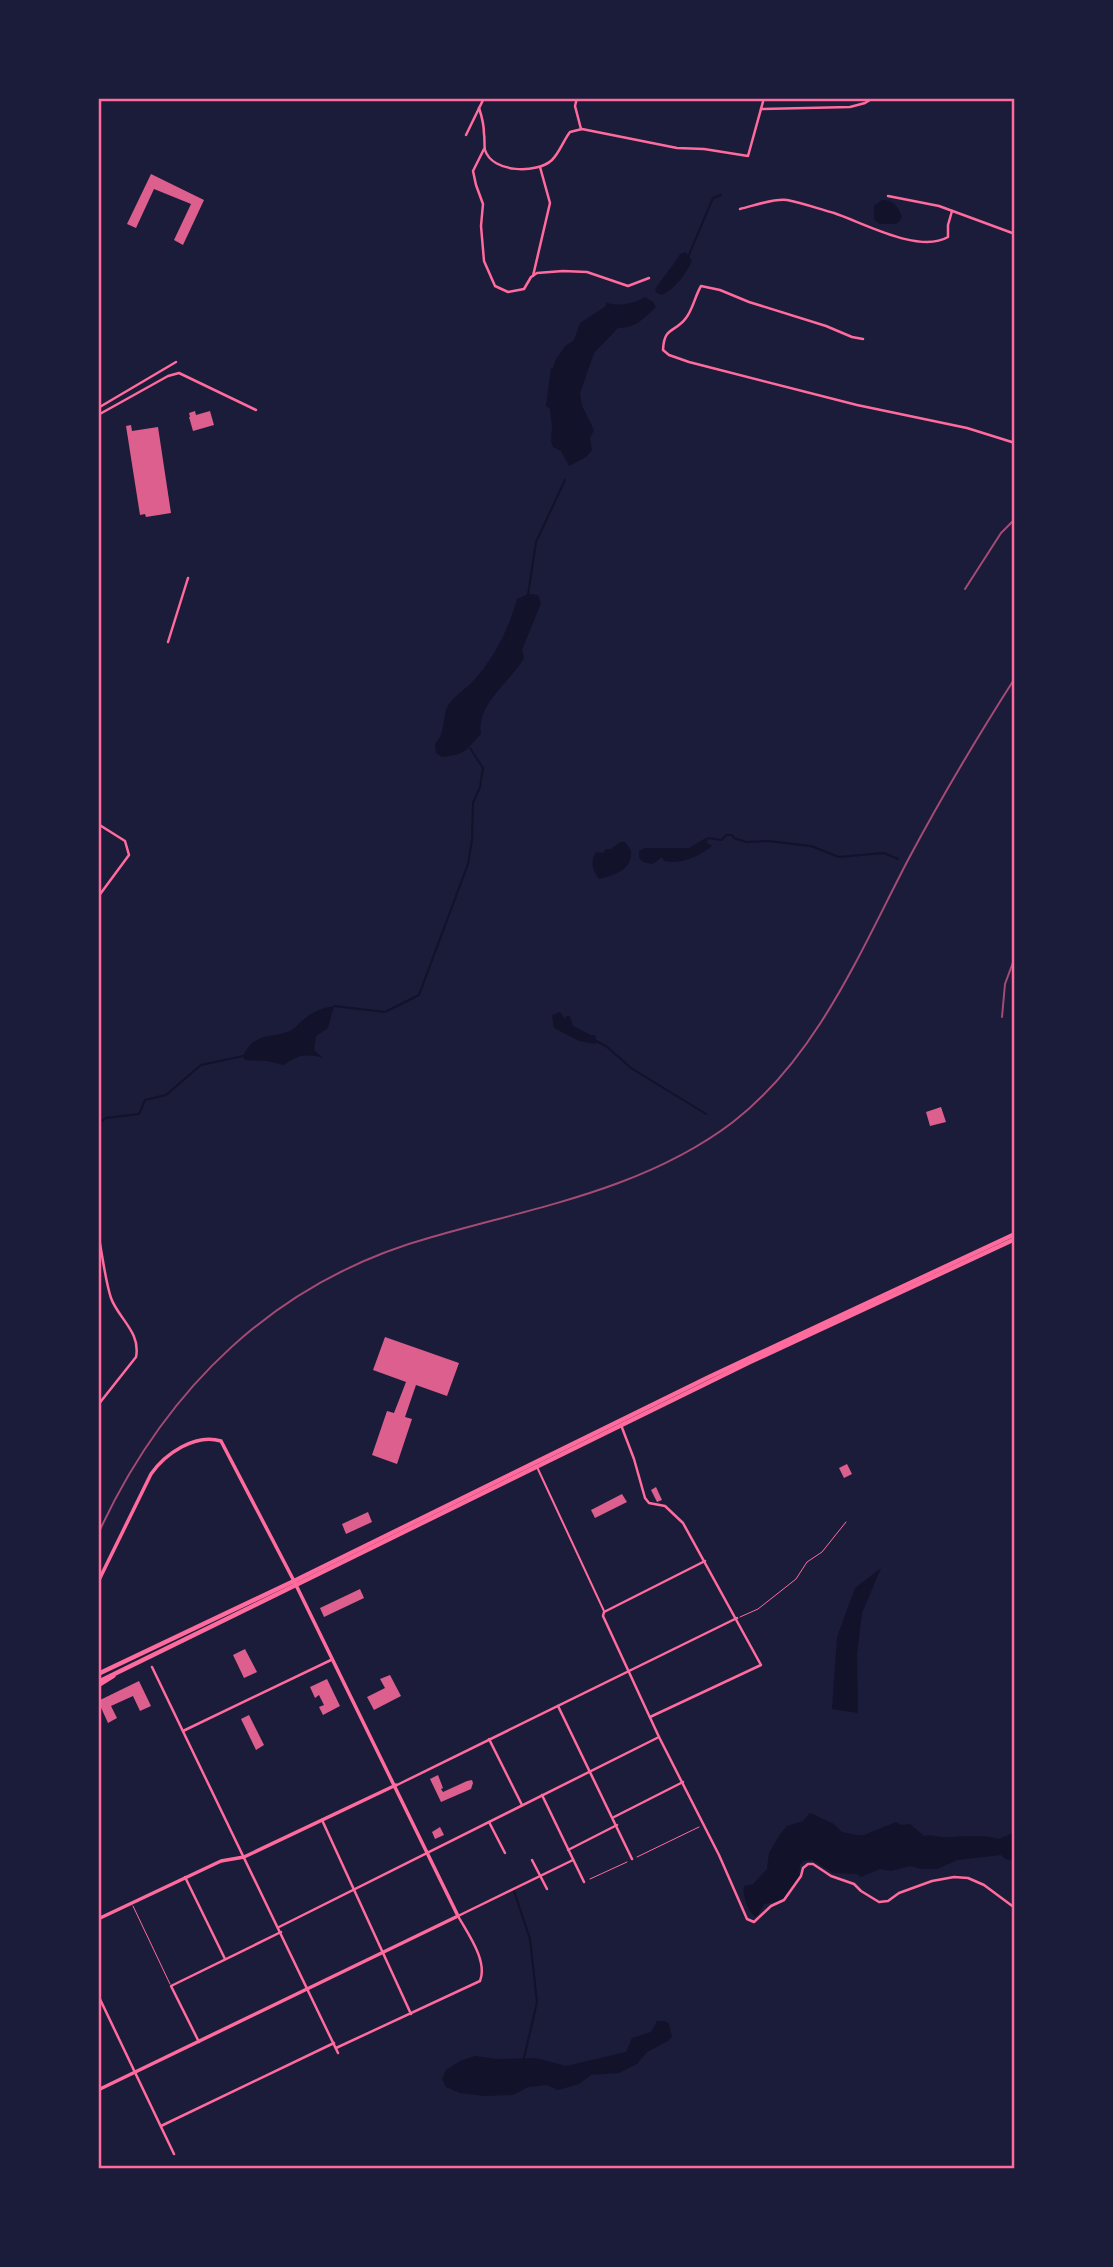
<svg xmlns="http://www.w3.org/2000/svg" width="1113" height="2267" viewBox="0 0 1113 2267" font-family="'PT Sans',sans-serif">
  <rect width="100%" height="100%" fill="#1b1b3a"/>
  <g fill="#12122b">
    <path d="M 882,200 C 894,200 897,206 902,216 L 900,221 L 896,224 L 880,224 L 874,219 L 874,206 Z"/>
    <path d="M 686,252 L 692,261 C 685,275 676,288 662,295 L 657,293 L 655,290 C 662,277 673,267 680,254 Z"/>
    <path d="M 645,297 L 653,302 L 656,307 C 645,318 634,329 618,328 L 594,353 L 580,393 L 582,406 L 594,430 L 590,438 L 592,450 L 586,457 L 569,466 L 561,451 L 553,447 L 551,441 L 552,426 L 550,409 L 546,406 L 551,368 L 553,368 L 556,359 L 565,346 L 574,340 L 580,323 L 606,306 L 606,302 C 617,308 635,303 645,297 Z"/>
    <path d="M 528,594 L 538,595 L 541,603 L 524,645 L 522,650 L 524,658 C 511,681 476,704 481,734 C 465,750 468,754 442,757 L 436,753 L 435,744 C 446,734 442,714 449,704 C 455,695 466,689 473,681 C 494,659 509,629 517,599 Z"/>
    <path d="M 706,838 L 708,838 L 707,843 L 712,846 C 699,856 682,865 664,861 L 662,857 L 653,864 L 643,862 L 639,858 L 639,851 L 645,848 L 689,848 Z"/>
    <path d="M 620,842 L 625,842 L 631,850 C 633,870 615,875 599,879 C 592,869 590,862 596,852 L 603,853 L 606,849 L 611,849 Z"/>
    <path d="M 334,1006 L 328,1028 L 316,1036 L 314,1050 L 323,1058 C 306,1053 298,1055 284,1065 L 267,1061 L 245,1060 L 243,1056 C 255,1031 271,1039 290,1031 C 295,1029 299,1023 303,1020 C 312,1012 322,1008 334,1006 Z"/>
    <path d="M 560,1012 L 565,1019 L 566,1016 L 570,1016 L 573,1026 L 591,1035 L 595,1035 L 597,1042 L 595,1044 L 579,1041 L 554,1028 L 552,1015 Z"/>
    <path d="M 881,1568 L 862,1613 L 857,1655 L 858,1713 L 832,1709 L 837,1637 L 855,1588 Z"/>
    <path d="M 810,1813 L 834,1824 L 842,1832 L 856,1835 L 864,1835 L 896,1822 L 901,1825 L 910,1824 L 924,1836 C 931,1834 934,1836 941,1837 C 961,1838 978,1833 999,1839 L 1015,1832 L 1015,1864 L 1012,1860 L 1005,1859 L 1001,1855 L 957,1860 L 937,1869 L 922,1869 L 910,1866 L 891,1871 L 880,1869 L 861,1877 L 857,1874 L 833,1873 L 812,1860 L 804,1861 L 800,1865 L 799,1876 L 784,1898 L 780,1901 L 764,1904 L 758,1915 L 755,1917 C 748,1910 742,1896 744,1886 L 753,1884 L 767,1869 L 769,1853 L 780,1834 L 787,1826 L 803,1821 Z"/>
    <path d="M 657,2021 L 665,2021 L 669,2024 L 672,2037 L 668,2041 L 647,2052 L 637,2064 L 619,2073 L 591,2075 L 579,2084 L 558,2090 L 547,2085 L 528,2087 L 513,2095 L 484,2096 L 460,2093 L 446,2087 L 442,2079 L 446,2070 L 460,2061 L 475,2056 L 497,2059 L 536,2058 L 566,2066 L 626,2052 L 632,2038 L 651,2032 Z"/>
  </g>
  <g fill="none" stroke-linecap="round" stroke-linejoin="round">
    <g stroke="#12122b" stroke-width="2">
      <path d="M 688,257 L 713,198 L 721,195"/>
      <path d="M 528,595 L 536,542 L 565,480"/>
      <path d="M 708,838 L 722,840 L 726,835 L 732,835 L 734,838 L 746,842 L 768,841 L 811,846 L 839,857 L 884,853 L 898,859"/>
      <path d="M 334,1006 L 385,1012 L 419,995 L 468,864 L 472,840 L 473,803 L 480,787 L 483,768 L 470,748"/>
      <path d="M 596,1041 L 606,1046 L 631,1068 L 706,1114"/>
      <path d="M 98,1124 L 106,1118 L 139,1114 L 145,1100 L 166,1095 L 201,1065 L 243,1056"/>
      <path d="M 514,1891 L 530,1939 L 537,2002 L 524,2058"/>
    </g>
  </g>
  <g fill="#dd5f8e">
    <path d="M 151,174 L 204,200 L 183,245 L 174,240 L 191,204 L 154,189 L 136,228 L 127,224 Z"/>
    <path d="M 195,411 L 196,415 L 210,411 L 214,425 L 193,431 L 189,417 L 190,417 L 189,413 Z"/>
    <path d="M 131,425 L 132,431 L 158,427 L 171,513 L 146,517 L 145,514 L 140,515 L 126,426 Z"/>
    <path d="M 941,1107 L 946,1122 L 930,1126 L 926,1112 Z"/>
    <path d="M 385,1337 L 459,1363 L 447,1396 L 416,1385 L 405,1417 L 412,1419 L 397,1464 L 372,1455 L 387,1411 L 394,1413 L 406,1382 L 373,1370 Z"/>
    <path d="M 847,1464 L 852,1474 L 844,1478 L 839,1468 Z"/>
    <path d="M 656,1487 L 662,1500 L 657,1502 L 651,1490 Z"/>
    <path d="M 622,1494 L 627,1502 L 595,1518 L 591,1510 Z"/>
    <path d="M 368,1512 L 372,1522 L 346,1534 L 342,1524 Z"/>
    <path d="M 360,1589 L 364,1598 L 324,1617 L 320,1608 Z"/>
    <path d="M 245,1649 L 257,1672 L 244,1678 L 233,1655 Z"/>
    <path d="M 390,1675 L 401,1696 L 374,1710 L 367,1697 L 385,1688 L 380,1679 Z"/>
    <path d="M 327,1679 L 340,1706 L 323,1715 L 319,1707 L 324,1705 L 319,1695 L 315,1698 L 310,1687 Z"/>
    <path d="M 139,1681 L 151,1706 L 140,1711 L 133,1696 L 111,1706 L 117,1718 L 108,1723 L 98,1701 Z"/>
    <path d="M 249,1715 L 264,1745 L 256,1750 L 241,1719 Z"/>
    <path d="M 438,1775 L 443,1788 L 441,1789 L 443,1792 L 467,1781 L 472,1780 L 473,1783 L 471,1789 L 441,1802 L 430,1779 Z"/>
    <path d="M 440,1827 L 444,1835 L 435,1839 L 432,1832 Z"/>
  </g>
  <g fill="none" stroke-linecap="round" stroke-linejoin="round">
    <g stroke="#ff6b9d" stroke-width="1">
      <path d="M 637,1857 L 699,1827"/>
      <path d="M 590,1879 L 627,1862"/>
    </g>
    <g stroke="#ff6b9d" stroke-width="1">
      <path d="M 740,1617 L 758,1609 L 796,1579 L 807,1562 L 822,1552 L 846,1522"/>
      <path d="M 133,1906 L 170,1984"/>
    </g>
    <path stroke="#ff6b9d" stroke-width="2" d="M 537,1467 L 604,1611"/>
    <g stroke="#ff6b9d" stroke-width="2.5">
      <path d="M 577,98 L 575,106 L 581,129"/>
      <path d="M 479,108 C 482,117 484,125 484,134 C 485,139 484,146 485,150 C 492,173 537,174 552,160 C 560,152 563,141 570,132 L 582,129 L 677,148 L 704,149 L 748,156 L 764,98"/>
      <path d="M 761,109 L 850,107 L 865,103 L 873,98"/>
      <path d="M 466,135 L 484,98"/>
      <path d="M 484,149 L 473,171 L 476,185 L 483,204 L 481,226 L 484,261 L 495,286 L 508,292 L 524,289 L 531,277 L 537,273 L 563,271 L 587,272 L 628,286 L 649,278"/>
      <path d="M 888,196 L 939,206 L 1015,234"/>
      <path d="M 740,209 C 753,206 774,198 787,200 C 803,203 819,209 834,213 C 864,223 919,254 948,237 L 948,225 L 952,211"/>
      <path d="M 533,276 L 550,203 L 540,167"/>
      <path d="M 863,339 L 852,337 L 826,326 L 749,302 L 720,290 L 701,286 C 695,296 693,309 686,318 C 675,333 664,326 663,350 L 669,355 L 689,362 L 857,405 L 967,428 L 1015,443"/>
      <path d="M 98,408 L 176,362"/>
      <path d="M 98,415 L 168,376 L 179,373 L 256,410"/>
      <path d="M 168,642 L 188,578"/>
      <path d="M 98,824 L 125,841 L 129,855 L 98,897"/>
      <path d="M 98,1233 C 102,1252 105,1280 111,1298 C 118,1318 141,1332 136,1357 L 98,1405"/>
      <path d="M 621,1425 L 634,1459 L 645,1498 L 649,1503 L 665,1506 L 683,1523 L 761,1665 L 650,1717"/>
      <path d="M 705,1561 L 604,1612 L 603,1616 L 659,1737 L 719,1855 L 747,1919 L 754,1922 L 771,1906 L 784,1900 L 801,1876 L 803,1868 L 808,1864 L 813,1864 L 831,1876 L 854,1884 L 861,1891 L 879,1902 L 888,1901 L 899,1893 L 932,1881 L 954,1877 L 968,1878 L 984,1885 L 1015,1908"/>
      <path d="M 152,1667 L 338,2053"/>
      <path d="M 558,1706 L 632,1859"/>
      <path d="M 183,1731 L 331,1660"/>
      <path d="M 489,1739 L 522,1805"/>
      <path d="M 397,1785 L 737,1618"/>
      <path d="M 542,1795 L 584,1882"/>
      <path d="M 614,1817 L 683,1782"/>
      <path d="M 322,1820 L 411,2014"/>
      <path d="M 489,1822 L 505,1853"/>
      <path d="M 568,1850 L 617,1825"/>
      <path d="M 532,1860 L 547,1889"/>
      <path d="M 185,1877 L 225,1959"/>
      <path d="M 279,1927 L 659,1737"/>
      <path d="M 98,1995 L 174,2154"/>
      <path d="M 199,2042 L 171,1986 L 281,1932"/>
      <path d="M 336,2048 L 480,1981 C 488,1961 468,1934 458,1916 L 573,1860"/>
      <path d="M 161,2126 L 334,2043"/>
    </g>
    <g stroke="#ff6b9d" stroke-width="3.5">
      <path d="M 98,1919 L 221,1861 L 244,1857 L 396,1785"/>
      <path d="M 98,2090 L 458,1916 L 295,1583"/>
    </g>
    <g stroke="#ff6b9d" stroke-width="3.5">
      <path d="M 98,1582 L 151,1474 C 165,1454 195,1433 221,1441 L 294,1581"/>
      <path d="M 98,1686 L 114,1676"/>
    </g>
    <g stroke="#ff6b9d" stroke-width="4.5">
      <path d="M 98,1674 L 294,1581 L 709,1377 L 1015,1234"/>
      <path d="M 98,1682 L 750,1362 L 1015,1239"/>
    </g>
    <g stroke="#a44b75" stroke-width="2">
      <path d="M 965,589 L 1001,533 L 1015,519"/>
      <path d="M 1002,1017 L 1005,984 L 1015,957"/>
      <path d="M 98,1534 C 165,1388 276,1280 432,1237 C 536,1207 645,1189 733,1122 C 817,1057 860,952 908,860 C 942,796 976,739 1015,678"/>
    </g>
  </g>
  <rect width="1113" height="2267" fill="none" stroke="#1b1b3a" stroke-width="200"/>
  <rect x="100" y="100" width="913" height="2067" fill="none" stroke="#ff6b9d" stroke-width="2.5"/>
</svg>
